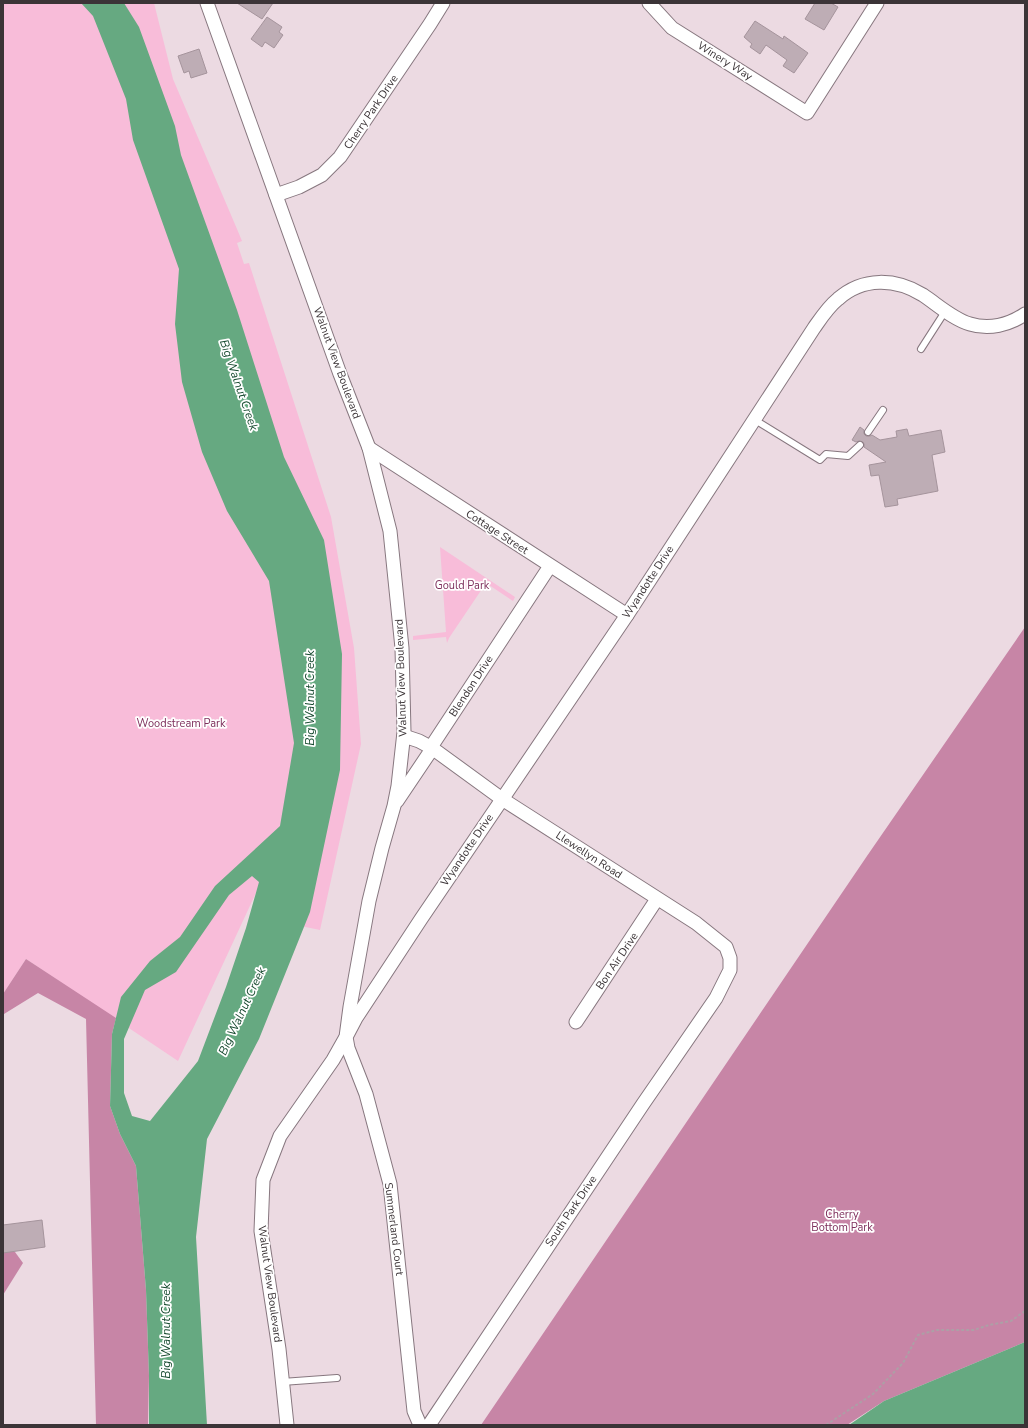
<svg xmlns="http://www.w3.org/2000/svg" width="1028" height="1428" viewBox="0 0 1028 1428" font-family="'Nunito Sans',sans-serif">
  <rect width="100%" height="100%" fill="#ecdae2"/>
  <g fill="#f8bcd9">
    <path d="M 3,3 L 154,3 L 173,79 L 237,229 L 242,241 L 237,243 L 244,264 L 249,263 L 331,517 L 354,648 L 361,744 L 320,930 L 262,918 L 260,884 L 178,1061 L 26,959 L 3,994 Z"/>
    <path d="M 440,547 L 515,597 L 513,601 L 486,583 L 449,638 L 447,643 L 446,637 L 413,640 L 413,636 L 446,632 Z"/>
  </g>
  <g fill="#c785a6">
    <path d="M 1025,627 L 1025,1342 L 884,1401 L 847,1425 L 481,1425 L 867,856 Z"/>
    <path d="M 26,959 L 116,1018 L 112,1034 L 110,1106 L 120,1134 L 136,1166 L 146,1290 L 149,1376 L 148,1425 L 96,1425 L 86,1019 L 38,993 L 4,1014 L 3,1019 L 3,994 Z"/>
    <path d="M 3,1249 L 15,1252 L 23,1263 L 3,1295 Z"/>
  </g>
  <g fill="#66a981" fill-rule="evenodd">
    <path d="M 81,3 L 124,3 L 139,27 L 175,126 L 181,155 L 237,310 L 284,457 L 324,540 L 342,654 L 340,770 L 310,912 L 259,1039 L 207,1139 L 196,1237 L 207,1425 L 149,1425 L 149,1376 L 146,1290 L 136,1166 L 120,1134 L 110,1106 L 112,1034 L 121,997 L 150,961 L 180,937 L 215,886 L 280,826 L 294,743 L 269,581 L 227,511 L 202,452 L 182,382 L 175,324 L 179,269 L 133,140 L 126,99 L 93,16 ZM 252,876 L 259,882 L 246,928 L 226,987 L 198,1061 L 150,1121 L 132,1116 L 124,1093 L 124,1039 L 145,990 L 176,972 L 229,895 Z"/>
    <path d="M 1025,1342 L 1025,1425 L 849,1425 L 884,1401 Z"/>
  </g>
  <g fill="#beadb5" stroke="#a5949c">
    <path d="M 237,3 L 273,3 L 262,19 Z"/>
    <path d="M 815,3 L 831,3 L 838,7 L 824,30 L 805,19 Z"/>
    <path d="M 267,17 L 282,27 L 279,32 L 283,35 L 274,48 L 265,42 L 262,47 L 251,39 Z"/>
    <path d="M 755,21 L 783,39 L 784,36 L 808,53 L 794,73 L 783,66 L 787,60 L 766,45 L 760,54 L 750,47 L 752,44 L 744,37 Z"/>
    <path d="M 199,49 L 207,73 L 191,78 L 189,71 L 184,73 L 178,56 Z"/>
    <path d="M 860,427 L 864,430 L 864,434 L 866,436 L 870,436 L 872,435 L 880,440 L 897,437 L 896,431 L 907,429 L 909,436 L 941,430 L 945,452 L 932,455 L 938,491 L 897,499 L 898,505 L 885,507 L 879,475 L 871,476 L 869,465 L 886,462 L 864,447 L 864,444 L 863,442 L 859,441 L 856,442 L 852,440 Z"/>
    <path d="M 42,1220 L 45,1247 L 3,1253 L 3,1225 Z"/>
  </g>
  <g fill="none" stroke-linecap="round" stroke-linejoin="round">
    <g stroke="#87777f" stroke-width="8">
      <g id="lane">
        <path d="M 921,349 L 946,310"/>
        <path d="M 755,420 L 820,460 L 826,454 L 848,456 L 860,445"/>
        <path d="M 868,432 L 883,410"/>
        <path d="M 282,1382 L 337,1378"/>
      </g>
    </g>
    <g stroke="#87777f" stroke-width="15">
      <g id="street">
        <path d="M 207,3 L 340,374 L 369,448 L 390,531 L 402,648 L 404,732 L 398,786 L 394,806 L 382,848 L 369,901 L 350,1007 L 346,1037 L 333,1060 L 280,1136 L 263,1180 L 261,1231 L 279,1349 L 287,1425"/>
        <path d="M 649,3 L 672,28 L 807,113 L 877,3"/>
        <path d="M 276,195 L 299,187 L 322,175 L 340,157 L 430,24 L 443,3"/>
        <path d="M 369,448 L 627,615"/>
        <path d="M 404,736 L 419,741 L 432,748 L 502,799 L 696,923 L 726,947 L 730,958 L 730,970 L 716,998 L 643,1104 L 429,1425"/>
        <path d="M 397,801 L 430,752 L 433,744 L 550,566"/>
        <path d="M 576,1022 L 657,899"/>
        <path d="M 420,1425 L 414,1411 L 390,1184 L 366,1094 L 348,1048 L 346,1037 L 356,1018 L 421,919 L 627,615 L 814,328 C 821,318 828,307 838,299 C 863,277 895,278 923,295 C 938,305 953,319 970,324 C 989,330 1009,325 1025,314"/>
      </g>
    </g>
    <path stroke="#ad9fa6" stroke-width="2" stroke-dasharray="3 2" stroke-linecap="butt" d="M 826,1425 L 873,1394 L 903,1363 L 918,1335 L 937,1330 L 974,1330 L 989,1325 L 1011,1321 L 1025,1311"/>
    <use href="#lane" stroke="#fff" stroke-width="6"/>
    <use href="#street" stroke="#fff" stroke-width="13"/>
  </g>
  <g text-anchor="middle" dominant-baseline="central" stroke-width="3.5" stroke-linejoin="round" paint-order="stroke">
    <g font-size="11" fill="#3b3437" stroke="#fff">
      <text transform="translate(725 61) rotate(32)">Winery Way</text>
      <text transform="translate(371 112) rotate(-56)">Cherry Park Drive</text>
      <text transform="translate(337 363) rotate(70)">Walnut View Boulevard</text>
      <text transform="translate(497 532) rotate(33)">Cottage Street</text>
      <text transform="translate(648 582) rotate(-57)">Wyandotte Drive</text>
      <text transform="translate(401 678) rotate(-92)">Walnut View Boulevard</text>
      <text transform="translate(471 686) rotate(-57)">Blendon Drive</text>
      <text transform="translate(467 850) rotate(-56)">Wyandotte Drive</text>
      <text transform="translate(589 855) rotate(33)">Llewellyn Road</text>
      <text transform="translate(617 961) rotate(-56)">Bon Air Drive</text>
      <text transform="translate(571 1211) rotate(-56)">South Park Drive</text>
      <text transform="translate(394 1229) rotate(83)">Summerland Court</text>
      <text transform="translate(270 1284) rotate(82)">Walnut View Boulevard</text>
    </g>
    <g font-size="11" fill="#7e2f5c" stroke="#fff">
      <text x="462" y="585">Gould Park</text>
      <text x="181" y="723">Woodstream Park</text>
      <text x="842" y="1214">Cherry<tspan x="842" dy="13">Bottom Park</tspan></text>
    </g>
    <g font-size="12" font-style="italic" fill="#15492e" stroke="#fff">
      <text transform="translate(239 385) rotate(71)">Big Walnut Creek</text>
      <text transform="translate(310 698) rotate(-90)">Big Walnut Creek</text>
      <text transform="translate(242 1011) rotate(-65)">Big Walnut Creek</text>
      <text transform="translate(166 1331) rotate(-90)">Big Walnut Creek</text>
    </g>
  </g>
  <rect width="1028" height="1428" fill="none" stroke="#3b3437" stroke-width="8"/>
</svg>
